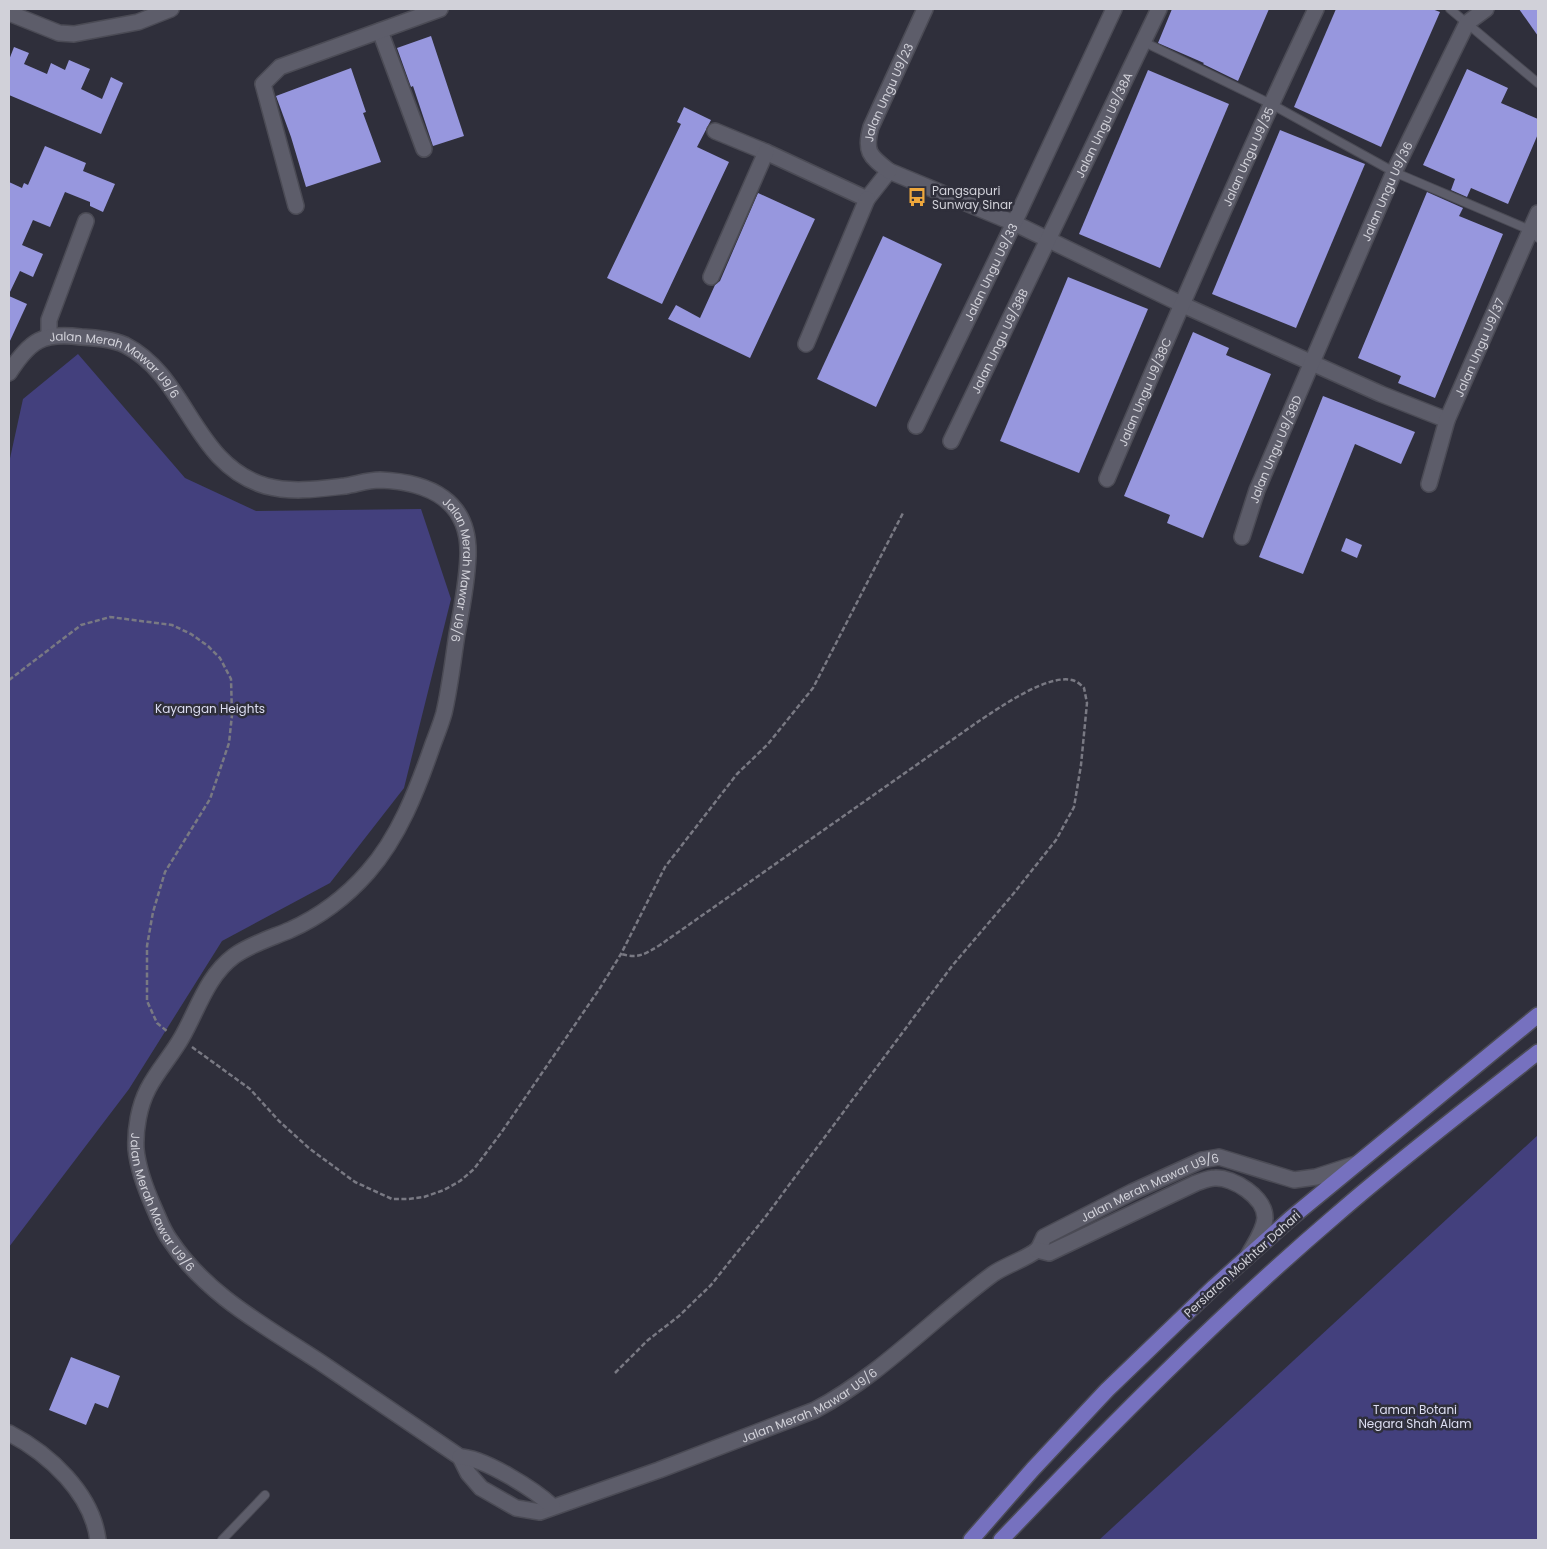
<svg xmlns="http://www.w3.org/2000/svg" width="1547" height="1549" viewBox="0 0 1547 1549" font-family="Poppins,sans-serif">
  <rect width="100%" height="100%" fill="#2f2f3b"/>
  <g fill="#43407d">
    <path d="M 78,354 L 185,478 L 256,511 L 421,509 L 451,599 L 404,788 L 330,883 L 222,941 L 129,1089 L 9,1247 L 9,463 L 23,399 Z"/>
    <path d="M 1538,1135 L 1538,1540 L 1099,1540 Z"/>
  </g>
  <g fill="#9797de">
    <path d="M 1172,9 L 1269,9 L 1238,81 L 1203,64 L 1204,63 L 1158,43 Z"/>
    <path d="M 1336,9 L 1432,9 L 1440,12 L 1381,147 L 1294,107 Z"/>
    <path d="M 1519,9 L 1538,9 L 1538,36 Z"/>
    <path d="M 431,36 L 464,136 L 433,146 L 413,86 L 411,87 L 397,48 Z"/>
    <path d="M 14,47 L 29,53 L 24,64 L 47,74 L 51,63 L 65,70 L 69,60 L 90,69 L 81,89 L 102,99 L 111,77 L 123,83 L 101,134 L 9,95 L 9,60 Z"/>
    <path d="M 351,68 L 366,112 L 363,113 L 381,162 L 306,187 L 291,137 L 276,96 Z"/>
    <path d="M 1467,69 L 1508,88 L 1501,103 L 1538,119 L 1538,134 L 1508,204 L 1471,188 L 1467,197 L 1451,190 L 1455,179 L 1423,165 Z"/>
    <path d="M 1148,70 L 1229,104 L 1160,268 L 1079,234 Z"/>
    <path d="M 684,107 L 711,120 L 697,147 L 729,162 L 662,304 L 607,278 L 681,124 L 677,122 Z"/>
    <path d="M 1280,130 L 1365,164 L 1296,328 L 1212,294 Z"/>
    <path d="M 45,146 L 86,163 L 83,171 L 115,184 L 103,212 L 90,206 L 90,202 L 65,192 L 50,227 L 33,220 L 22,245 L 43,254 L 33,277 L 20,271 L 9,294 L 9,182 L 22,188 L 24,183 L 28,185 Z"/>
    <path d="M 1427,192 L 1463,208 L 1459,216 L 1503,234 L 1435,398 L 1398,383 L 1401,376 L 1358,358 Z"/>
    <path d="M 758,193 L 815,219 L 750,358 L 668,319 L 676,305 L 700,318 L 715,285 L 720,281 Z"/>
    <path d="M 883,236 L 942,264 L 876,407 L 817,379 Z"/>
    <path d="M 1068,277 L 1148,309 L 1079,473 L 1000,441 Z"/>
    <path d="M 9,296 L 27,304 L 9,343 Z"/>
    <path d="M 1193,332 L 1229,348 L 1226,355 L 1271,374 L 1203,538 L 1167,523 L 1170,515 L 1124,496 Z"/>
    <path d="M 1323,396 L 1415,432 L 1401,464 L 1355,444 L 1303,574 L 1259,557 Z"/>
    <path d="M 1346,538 L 1362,545 L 1357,558 L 1341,551 Z"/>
    <path d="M 71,1357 L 120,1376 L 108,1408 L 95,1403 L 86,1425 L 49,1410 Z"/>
  </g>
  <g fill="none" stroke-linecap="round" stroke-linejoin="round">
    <g stroke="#4b4b55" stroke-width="10">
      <g id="lane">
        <path d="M 1450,9 L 1538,83"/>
        <path d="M 1144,42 L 1271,104 L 1394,172 L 1530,230 L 1538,238"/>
        <path d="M 222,1540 L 265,1495"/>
      </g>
    </g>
    <g stroke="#4b4b55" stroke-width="18">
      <g id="street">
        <path d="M 9,13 L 59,33 L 74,34 L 138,22 L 171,9"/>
        <path d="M 380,31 L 424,149"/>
        <path d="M 715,131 L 766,152 L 867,199 L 889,171 L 1014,223 L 1181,304 L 1381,394 L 1447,420"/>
        <path id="s1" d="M 889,171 C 870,156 864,152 871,127 L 925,9"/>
        <path d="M 296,206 L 263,84 L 280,67 L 440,9"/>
        <path d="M 711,277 L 766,152"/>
        <path d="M 49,336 L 49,320 L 86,221"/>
        <path d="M 806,344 L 867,199"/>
        <path id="s2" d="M 9,373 C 30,340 43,332 81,337 C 96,338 112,339 125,345 C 188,377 193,465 266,486 C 292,493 319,489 345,486 C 357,484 368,480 380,480 C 429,482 470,500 468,556 C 467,583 462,608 457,634 C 453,660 450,687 444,713 C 441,724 436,736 432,747 C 417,790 399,837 368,872 C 347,896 319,917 290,930 C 271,938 251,944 234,956 C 207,976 198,1009 182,1037 C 172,1055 157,1071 148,1089 C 139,1106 135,1130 136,1149 C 138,1170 146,1190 154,1208 C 159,1219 163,1231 170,1240 C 206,1295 267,1327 320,1362 C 367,1394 413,1425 460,1457 L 468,1473 L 481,1488 L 516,1508 L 540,1512 L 659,1470 L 815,1410 C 881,1375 933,1318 993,1274 C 1004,1266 1028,1258 1037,1250 C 1040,1247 1042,1241 1044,1237 L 1132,1192 L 1202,1160 L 1219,1157 L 1294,1180 L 1316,1177 L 1356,1164"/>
        <path id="s3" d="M 951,441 L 1159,9"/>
        <path id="s4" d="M 1107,479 C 1174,321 1242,164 1316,9"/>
        <path id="s5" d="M 1429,484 L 1447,420 L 1538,213"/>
        <path id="s6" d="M 1242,537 L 1257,490 L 1394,172 L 1467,23 L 1486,9"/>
        <path d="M 1037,1250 L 1049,1253 L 1196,1183 C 1202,1181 1209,1178 1215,1178 C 1233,1177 1265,1197 1265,1218 C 1264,1231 1255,1243 1249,1254"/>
        <path d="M 9,1433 C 49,1454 92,1493 98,1540"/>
        <path d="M 460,1457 C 483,1457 535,1490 552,1506"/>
      </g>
    </g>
    <g stroke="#4b4b55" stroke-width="18">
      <g id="secondary">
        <path id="s7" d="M 916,426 L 1014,223 L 1114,9"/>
      </g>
    </g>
    <g stroke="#4b4b55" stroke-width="18">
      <g id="primary">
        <path d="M 971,1540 L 1033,1469 L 1107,1390 L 1214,1287 L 1291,1218 L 1538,1015"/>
        <path d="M 1001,1540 C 1108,1428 1217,1317 1335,1216 C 1400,1159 1470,1106 1538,1052"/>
      </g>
    </g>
    <g stroke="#797983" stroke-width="2.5" stroke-dasharray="5 2.5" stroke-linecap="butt">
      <path d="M 9,680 L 81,625 L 110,617 L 172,625 L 191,634 L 208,646 L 220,658 L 231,679 L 232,715 L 229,743 L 210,799 L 165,872 L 153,912 L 147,946 L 147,1001 L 157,1023 L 168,1032"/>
      <path d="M 192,1047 L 250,1089 L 279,1121 L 310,1149 L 355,1182 L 392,1199 L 408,1199 L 424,1197 L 444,1190 L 460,1181 L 474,1169 L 501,1133 L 600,988 L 621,954 L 665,867 L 737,774 L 768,744 L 813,688 L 903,513"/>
      <path d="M 615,1373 L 648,1340 L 679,1316 L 711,1285 L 766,1216 L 952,966 L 1014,893 L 1056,840 L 1074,807 L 1081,765 L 1087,703 L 1084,688 C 1082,686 1078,682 1075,681 C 1051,671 999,708 979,721 L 660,945 C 645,954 639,959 621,954"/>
    </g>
    <use href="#lane" stroke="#5d5d6a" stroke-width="8"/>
    <use href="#street" stroke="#5d5d6a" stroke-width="15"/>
    <use href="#secondary" stroke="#5d5d6a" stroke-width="15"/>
    <use href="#primary" stroke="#7671bf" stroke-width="15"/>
  </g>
  <defs>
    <g id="bus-bare" transform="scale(1.5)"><path d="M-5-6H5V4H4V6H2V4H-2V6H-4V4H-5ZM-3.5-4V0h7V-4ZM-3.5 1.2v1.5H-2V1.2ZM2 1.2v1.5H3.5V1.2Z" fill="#eea73c" stroke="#2f2f3b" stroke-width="2.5" paint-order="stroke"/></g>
  </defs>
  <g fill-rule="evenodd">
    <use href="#bus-bare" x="917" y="197"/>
  </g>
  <g text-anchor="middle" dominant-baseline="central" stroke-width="5" stroke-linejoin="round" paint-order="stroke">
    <g font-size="12" fill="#d1d1d9" stroke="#2f2f3b">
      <text stroke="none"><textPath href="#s1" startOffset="91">Jalan Ungu U9/23</textPath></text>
      <text stroke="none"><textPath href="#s3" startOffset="351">Jalan Ungu U9/38A</textPath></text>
      <text stroke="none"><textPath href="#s4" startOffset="352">Jalan Ungu U9/35</textPath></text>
      <text stroke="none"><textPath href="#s6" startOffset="375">Jalan Ungu U9/36</textPath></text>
      <text stroke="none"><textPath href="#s7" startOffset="171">Jalan Ungu U9/33</textPath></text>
      <text stroke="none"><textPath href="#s3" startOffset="111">Jalan Ungu U9/38B</textPath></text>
      <text stroke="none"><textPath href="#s5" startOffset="146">Jalan Ungu U9/37</textPath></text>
      <text stroke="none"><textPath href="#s2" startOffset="131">Jalan Merah Mawar U9/6</textPath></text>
      <text stroke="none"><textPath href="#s4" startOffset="95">Jalan Ungu U9/38C</textPath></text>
      <text stroke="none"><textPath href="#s6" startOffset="94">Jalan Ungu U9/38D</textPath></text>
      <text stroke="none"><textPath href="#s2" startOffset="595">Jalan Merah Mawar U9/6</textPath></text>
      <text stroke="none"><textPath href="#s2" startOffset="2565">Jalan Merah Mawar U9/6</textPath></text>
      <text stroke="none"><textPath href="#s2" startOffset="1360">Jalan Merah Mawar U9/6</textPath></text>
      <text transform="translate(1242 1264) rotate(-42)">Persiaran Mokhtar Dahari</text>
      <text stroke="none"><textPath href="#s2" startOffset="2155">Jalan Merah Mawar U9/6</textPath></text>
    </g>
    <g font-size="12" fill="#d1d1d9" stroke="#2f2f3b" text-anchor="start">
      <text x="932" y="190">Pangsapuri<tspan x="932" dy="14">Sunway Sinar</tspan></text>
    </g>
    <g font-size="12" fill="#dddef2" stroke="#2f2f3b">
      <text x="210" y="708">Kayangan Heights</text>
      <text x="1415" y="1409">Taman Botani<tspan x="1415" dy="14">Negara Shah Alam</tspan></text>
    </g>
  </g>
  <rect width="1547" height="1549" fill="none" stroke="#d1d1d9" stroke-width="20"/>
</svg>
